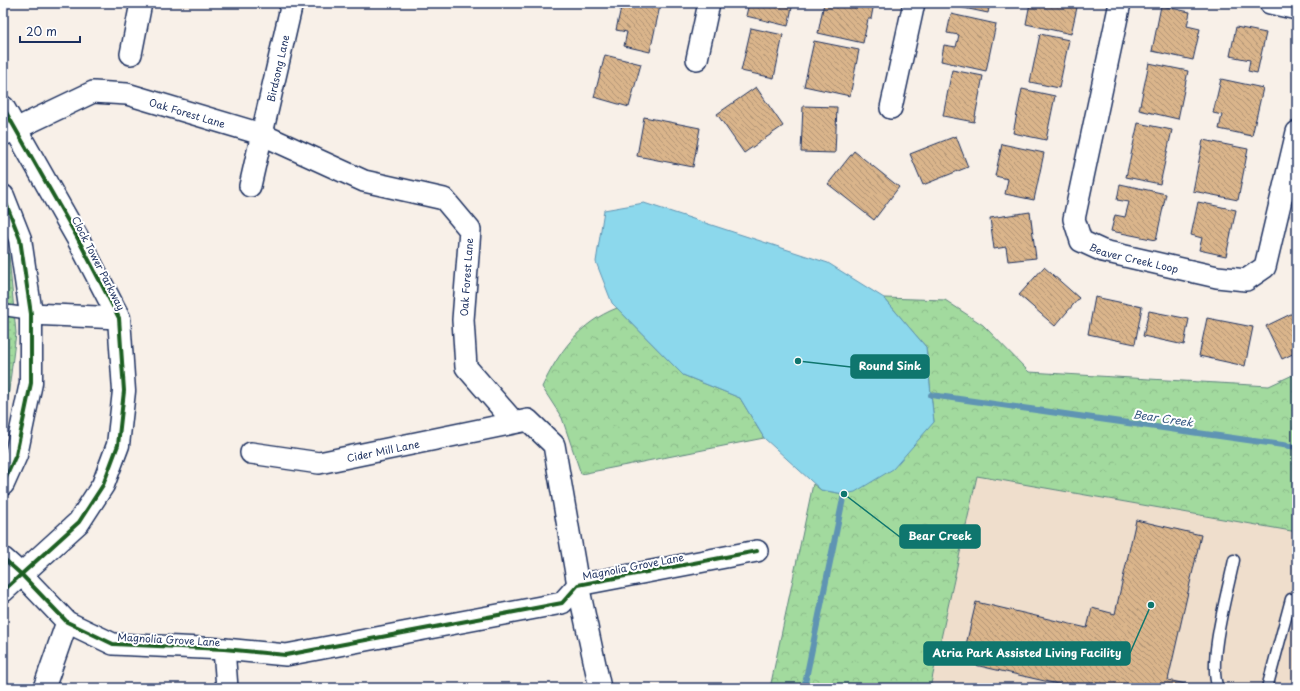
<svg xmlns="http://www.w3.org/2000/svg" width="1300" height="691" viewBox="0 0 1300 691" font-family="'Playpen Sans',sans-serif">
  <defs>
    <pattern id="forest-crowns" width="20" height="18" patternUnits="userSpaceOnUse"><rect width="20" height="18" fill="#a2da9e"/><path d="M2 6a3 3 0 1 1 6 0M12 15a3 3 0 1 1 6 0" fill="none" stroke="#8bbb8a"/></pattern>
    <pattern id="park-dots" width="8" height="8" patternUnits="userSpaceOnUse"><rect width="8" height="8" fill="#a2da9e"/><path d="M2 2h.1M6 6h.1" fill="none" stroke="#8bbb8a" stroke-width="1.8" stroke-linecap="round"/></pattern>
    <pattern id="building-back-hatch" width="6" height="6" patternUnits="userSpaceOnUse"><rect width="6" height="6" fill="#dab58b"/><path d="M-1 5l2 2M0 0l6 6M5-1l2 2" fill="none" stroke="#b09475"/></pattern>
  </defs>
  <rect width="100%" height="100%" fill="#f8f0e8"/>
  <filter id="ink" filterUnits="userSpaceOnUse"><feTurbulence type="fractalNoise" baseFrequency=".025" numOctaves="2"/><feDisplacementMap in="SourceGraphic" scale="8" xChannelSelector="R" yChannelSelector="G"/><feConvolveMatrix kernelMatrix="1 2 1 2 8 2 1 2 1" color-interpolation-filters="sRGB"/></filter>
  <g filter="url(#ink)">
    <path fill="#efdecc" d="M 977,476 L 1297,532 L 1297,688 L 930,688 Z"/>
    <g fill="url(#forest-crowns)" stroke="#5e847e">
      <path d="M 884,298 L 945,300 L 983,325 L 1029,372 L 1269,386 L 1297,373 L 1297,532 L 977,476 L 930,688 L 770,688 L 813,484 L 821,490 L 844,494 L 934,422 L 926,347 Z"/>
      <path d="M 617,308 L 683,375 L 740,398 L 764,438 L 581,474 L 562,418 L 542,387 C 559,352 579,323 617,308 Z"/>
    </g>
    <path fill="url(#park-dots)" stroke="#5e847e" d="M 3,239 L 9,256 L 16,333 L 8,398 L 3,415 Z"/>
    <path fill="#8cd8ec" stroke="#5f94b3" d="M 644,203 L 828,263 L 884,298 L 926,347 L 934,422 L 893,469 L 855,492 L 844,494 L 821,490 L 764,438 L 740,398 L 683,375 L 612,303 L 596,262 L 604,210 Z"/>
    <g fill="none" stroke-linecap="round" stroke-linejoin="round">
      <g stroke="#5f94b3" stroke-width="6">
        <path d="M 931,395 L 1297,447"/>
        <path d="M 804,688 L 844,494"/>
      </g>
    </g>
    <g fill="url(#building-back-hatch)" stroke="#1b2f5e">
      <path d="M 622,3 L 645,3 L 660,6 L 650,52 L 624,46 L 627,32 L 616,30 Z"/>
      <path d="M 749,3 L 793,3 L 788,26 L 746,16 Z"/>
      <path d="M 824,3 L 874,3 L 871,19 L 868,19 L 863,43 L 818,33 Z"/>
      <path d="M 960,3 L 990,3 L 988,13 L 959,7 Z"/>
      <path d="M 1030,3 L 1078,3 L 1071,34 L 1026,24 Z"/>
      <path d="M 1161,6 L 1190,12 L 1187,26 L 1200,29 L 1193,60 L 1152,51 Z"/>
      <path d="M 951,14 L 996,24 L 986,71 L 941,61 L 944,45 L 956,47 L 959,35 L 947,33 Z"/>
      <path d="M 1236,27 L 1266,33 L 1257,73 L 1248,71 L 1250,60 L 1230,56 Z"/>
      <path d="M 751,28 L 783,35 L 774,78 L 741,71 Z"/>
      <path d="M 1040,34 L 1069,40 L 1059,88 L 1030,82 Z"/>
      <path d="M 814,41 L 859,50 L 850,96 L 804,86 Z"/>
      <path d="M 605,55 L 641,64 L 629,107 L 594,97 Z"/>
      <path d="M 1149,63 L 1188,71 L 1178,119 L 1139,110 Z"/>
      <path d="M 952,70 L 983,76 L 974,122 L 943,116 Z"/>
      <path d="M 1221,79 L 1263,88 L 1252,136 L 1219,129 L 1222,115 L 1213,113 Z"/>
      <path d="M 756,87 L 783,126 L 744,153 L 717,114 Z"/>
      <path d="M 1022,89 L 1055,96 L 1046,140 L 1013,133 Z"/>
      <path d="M 803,106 L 837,107 L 835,153 L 801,152 Z"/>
      <path d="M 644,117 L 700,128 L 693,167 L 637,156 Z"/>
      <path d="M 1138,123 L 1172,130 L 1160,184 L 1126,177 Z"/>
      <path d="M 956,136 L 968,167 L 923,185 L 910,154 Z"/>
      <path d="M 1203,140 L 1248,149 L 1238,200 L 1193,191 Z"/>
      <path d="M 1002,144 L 1044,153 L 1034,200 L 1005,194 L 1008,179 L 995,176 Z"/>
      <path d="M 854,151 L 899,187 L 874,220 L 828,184 Z"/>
      <path d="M 1120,184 L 1166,194 L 1156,240 L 1111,231 L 1115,215 L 1125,217 L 1129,202 L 1117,200 Z"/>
      <path d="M 1198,202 L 1236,210 L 1226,256 L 1199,250 L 1202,238 L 1191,235 Z"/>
      <path d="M 1030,212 L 1036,258 L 1008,261 L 1006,247 L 994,249 L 990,218 Z"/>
      <path d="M 1044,267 L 1079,298 L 1055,326 L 1019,295 Z"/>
      <path d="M 1095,297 L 1142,307 L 1135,344 L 1088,334 Z"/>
      <path d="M 1149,311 L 1189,319 L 1184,345 L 1143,336 Z"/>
      <path d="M 1297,311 L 1297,352 L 1282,359 L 1266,326 Z"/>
      <path d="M 1207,318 L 1253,327 L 1245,366 L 1199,356 Z"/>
      <path d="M 1136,520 L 1201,535 L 1168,680 L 1194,686 L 1194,688 L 1075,688 L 962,662 L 976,602 L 1087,628 L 1092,608 L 1115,614 Z"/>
    </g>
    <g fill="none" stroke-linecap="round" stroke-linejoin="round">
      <g stroke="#1b2f5e" stroke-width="13">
        <g id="service">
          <path d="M 3,310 L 31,314"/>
          <path d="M 1218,688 C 1207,662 1228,590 1234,560"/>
          <path d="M 1267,688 L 1291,599"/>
        </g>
      </g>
      <g stroke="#1b2f5e" stroke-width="24">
        <g id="minor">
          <path id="s1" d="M 1120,3 L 1074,219 L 1081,241 L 1103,251 L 1217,277 L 1246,280 L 1265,267 L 1297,132"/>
          <path d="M 1270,3 L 1297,9"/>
          <path d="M 131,54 L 141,3"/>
          <path d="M 697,59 L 709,3"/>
          <path d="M 891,108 L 914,3"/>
          <path id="s2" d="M 3,135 L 93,92 L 127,94 L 261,134 L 364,181 L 444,199 L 470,230 L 463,320 L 466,367 L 514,422"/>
          <path id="s3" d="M 250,186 L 292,3"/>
          <path d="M 31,314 L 119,318"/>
          <path id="s4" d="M 251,453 L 319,463 L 528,420 L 554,445 L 578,585 L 600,688"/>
          <path d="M 3,558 L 22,575 L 67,622 L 113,644 L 224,649 L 286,655 L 562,603 L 578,585 L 757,551"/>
          <path d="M 224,649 L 227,688"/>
          <path d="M 44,688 L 67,622"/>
        </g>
      </g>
      <g stroke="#1b2f5e" stroke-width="25">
        <g id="tertiary">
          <path d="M 3,107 L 77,237 L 119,318 L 124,391 L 118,445 L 103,485 L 79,522 L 3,591"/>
          <path d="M 3,196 L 20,239 L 31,314 L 31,383 L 16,455 L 3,484"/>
        </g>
      </g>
      <use href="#service" stroke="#fff" stroke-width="10"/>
      <use href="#minor" stroke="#fff" stroke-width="21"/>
      <use href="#tertiary" stroke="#fff" stroke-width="22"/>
      <g stroke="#fff" stroke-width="6">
        <g id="cycleway">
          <path d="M 3,107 L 77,237 L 119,318 L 124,391 L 118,445 L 103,485 L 79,522 L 3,591"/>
          <path d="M 3,196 L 20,239 L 31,314 L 31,383 L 16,455 L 3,484"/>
          <path d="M 3,558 L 22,575 L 67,622 L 113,644 L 224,649 L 286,655 L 562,603 L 578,585 L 757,551"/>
        </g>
      </g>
      <use href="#cycleway" stroke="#1b5e20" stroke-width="4"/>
    </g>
  </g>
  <g text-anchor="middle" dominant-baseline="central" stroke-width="4" stroke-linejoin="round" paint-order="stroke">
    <g font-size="10" fill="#1b2f5e" stroke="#fff">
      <text stroke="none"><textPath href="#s3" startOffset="121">Birdsong Lane</textPath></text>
      <text stroke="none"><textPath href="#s2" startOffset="197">Oak Forest Lane</textPath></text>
      <text stroke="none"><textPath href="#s1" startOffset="300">Beaver Creek Loop</textPath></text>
      <text transform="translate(99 263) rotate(63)">Clock Tower Parkway</text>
      <text transform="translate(466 277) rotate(-86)">Oak Forest Lane</text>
      <text stroke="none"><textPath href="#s4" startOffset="134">Cider Mill Lane</textPath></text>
      <text transform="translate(633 566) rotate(-11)">Magnolia Grove Lane</text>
      <text transform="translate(169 639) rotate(3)">Magnolia Grove Lane</text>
    </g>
    <g font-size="11" font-style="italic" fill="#375982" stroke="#fff">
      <text transform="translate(1163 418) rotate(8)">Bear Creek</text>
    </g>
  </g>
  <path fill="none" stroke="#0f766e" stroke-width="1.5" d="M798 361L851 367M844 494L900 537M1151 605L1130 653"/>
  <g fill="#0f766e" stroke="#fff" stroke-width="1.5">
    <circle cx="798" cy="361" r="4"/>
    <circle cx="844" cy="494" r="4"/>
    <circle cx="1151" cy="605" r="4"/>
  </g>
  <g fill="#0f766e" stroke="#0f766e" stroke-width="1.5">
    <rect x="851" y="355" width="78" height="23" rx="4"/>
    <rect x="900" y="525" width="80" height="23" rx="4"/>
    <rect x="924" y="642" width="206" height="23" rx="4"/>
  </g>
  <g font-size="11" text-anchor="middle" font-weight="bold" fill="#fff">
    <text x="890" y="370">Round Sink</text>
    <text x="940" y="540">Bear Creek</text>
    <text x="1027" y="657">Atria Park Assisted Living Facility</text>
  </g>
  <rect width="1300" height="691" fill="none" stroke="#fff" stroke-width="16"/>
  <rect x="8" y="8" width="1284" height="675" fill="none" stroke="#1b2f5e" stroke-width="1.5" filter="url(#ink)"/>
  <path d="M20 36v6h60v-6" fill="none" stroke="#1b2f5e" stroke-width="2"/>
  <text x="26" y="36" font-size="12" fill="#1b2f5e" stroke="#ffffff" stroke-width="3" paint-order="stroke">20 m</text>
</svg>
